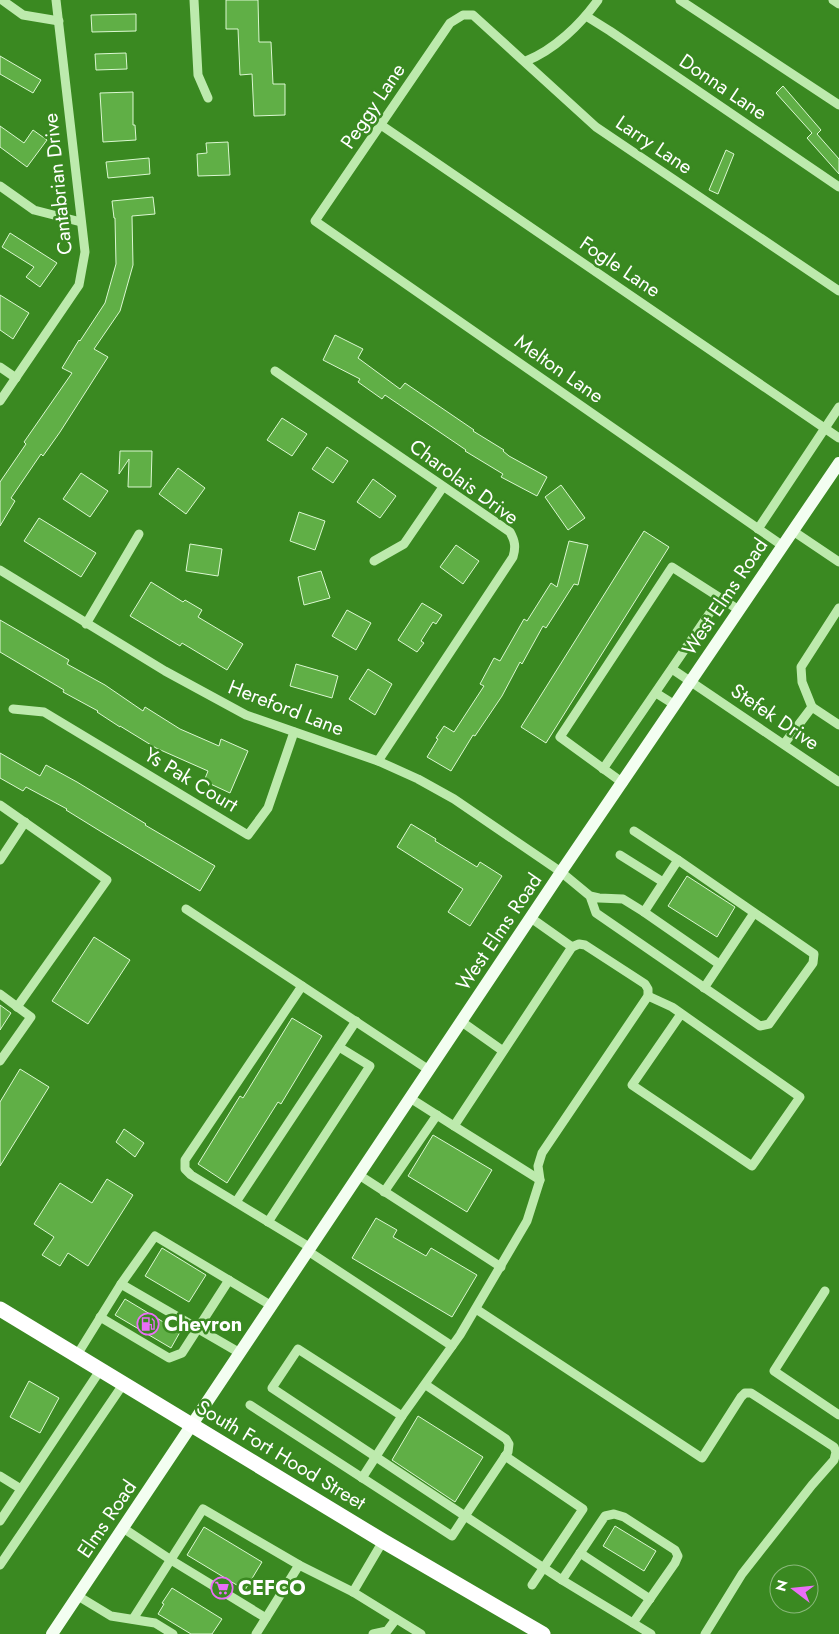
<svg xmlns="http://www.w3.org/2000/svg" width="839" height="1634" viewBox="0 0 839 1634" font-family="Jost,sans-serif">
  <rect width="100%" height="100%" fill="#3a8921"/>
  <g fill="#60af46" stroke="#dbf8d1">
    <path d="M 226,0 L 258,0 L 259,42 L 271,42 L 273,84 L 285,84 L 285,115 L 254,116 L 252,74 L 240,75 L 238,29 L 226,29 Z"/>
    <path d="M 136,14 L 136,31 L 92,32 L 91,15 Z"/>
    <path d="M 126,53 L 127,69 L 96,70 L 95,54 Z"/>
    <path d="M 0,56 L 41,80 L 33,93 L 0,74 Z"/>
    <path d="M 783,86 L 821,130 L 817,134 L 839,159 L 839,174 L 807,138 L 812,133 L 776,93 Z"/>
    <path d="M 133,92 L 133,125 L 135,125 L 136,140 L 103,142 L 100,93 Z"/>
    <path d="M 0,126 L 24,143 L 33,130 L 47,140 L 27,167 L 0,147 Z"/>
    <path d="M 228,142 L 230,175 L 198,176 L 197,154 L 207,153 L 206,143 Z"/>
    <path d="M 726,150 L 734,154 L 718,194 L 709,190 Z"/>
    <path d="M 149,158 L 150,174 L 108,178 L 106,162 Z"/>
    <path d="M 153,197 L 155,214 L 132,216 L 133,265 L 120,311 L 94,349 L 108,357 L 60,432 L 43,456 L 41,454 L 11,498 L 15,501 L 0,526 L 0,482 L 26,444 L 24,442 L 72,373 L 62,368 L 79,340 L 80,341 L 105,303 L 116,264 L 115,218 L 114,218 L 112,201 Z"/>
    <path d="M 10,233 L 57,263 L 40,287 L 26,277 L 34,267 L 2,247 Z"/>
    <path d="M 0,295 L 29,313 L 13,339 L 0,330 Z"/>
    <path d="M 335,335 L 363,349 L 358,358 L 400,389 L 405,383 L 474,430 L 473,431 L 504,450 L 503,451 L 509,456 L 547,477 L 537,496 L 501,477 L 503,474 L 465,451 L 466,450 L 385,395 L 382,399 L 358,382 L 360,379 L 323,360 Z"/>
    <path d="M 282,418 L 307,434 L 292,456 L 267,440 Z"/>
    <path d="M 327,447 L 348,461 L 333,483 L 312,469 Z"/>
    <path d="M 120,451 L 152,451 L 151,487 L 128,487 L 129,459 L 119,474 Z"/>
    <path d="M 178,468 L 205,488 L 186,514 L 159,494 Z"/>
    <path d="M 81,473 L 108,491 L 90,517 L 63,499 Z"/>
    <path d="M 373,479 L 396,496 L 380,518 L 357,502 Z"/>
    <path d="M 561,485 L 585,518 L 568,530 L 545,497 Z"/>
    <path d="M 299,512 L 325,521 L 315,550 L 290,541 Z"/>
    <path d="M 39,518 L 96,553 L 81,577 L 24,541 Z"/>
    <path d="M 644,531 L 669,547 L 546,743 L 521,727 Z"/>
    <path d="M 569,541 L 588,545 L 578,585 L 574,584 L 546,628 L 543,626 L 522,664 L 520,662 L 502,696 L 475,736 L 473,735 L 451,771 L 427,757 L 438,739 L 436,738 L 444,726 L 454,732 L 484,686 L 480,684 L 494,658 L 500,661 L 524,619 L 527,621 L 551,583 L 557,587 Z"/>
    <path d="M 190,544 L 222,549 L 218,576 L 186,571 Z"/>
    <path d="M 456,545 L 479,561 L 463,584 L 440,567 Z"/>
    <path d="M 321,571 L 330,598 L 304,605 L 298,577 Z"/>
    <path d="M 151,582 L 183,602 L 185,600 L 202,610 L 198,617 L 243,644 L 227,670 L 182,643 L 180,646 L 130,616 Z"/>
    <path d="M 422,603 L 442,615 L 436,624 L 433,622 L 421,641 L 424,643 L 417,652 L 398,640 Z"/>
    <path d="M 347,610 L 371,623 L 356,650 L 332,636 Z"/>
    <path d="M 0,620 L 69,660 L 67,664 L 105,685 L 143,711 L 145,707 L 180,729 L 219,746 L 221,739 L 248,751 L 230,793 L 204,781 L 208,771 L 156,748 L 120,726 L 120,727 L 97,712 L 98,711 L 63,692 L 64,690 L 0,652 Z"/>
    <path d="M 296,664 L 338,676 L 332,698 L 290,686 Z"/>
    <path d="M 368,669 L 392,684 L 375,715 L 349,699 Z"/>
    <path d="M 0,753 L 40,776 L 46,765 L 77,782 L 146,824 L 145,825 L 215,866 L 200,891 L 100,831 L 66,810 L 67,809 L 26,787 L 23,791 L 0,778 Z"/>
    <path d="M 411,824 L 436,839 L 435,841 L 477,867 L 480,862 L 502,876 L 470,926 L 448,912 L 463,889 L 397,847 Z"/>
    <path d="M 687,876 L 735,907 L 717,937 L 668,906 Z"/>
    <path d="M 94,937 L 130,960 L 88,1024 L 52,1001 Z"/>
    <path d="M 0,1005 L 11,1013 L 0,1030 Z"/>
    <path d="M 292,1018 L 322,1036 L 281,1104 L 278,1102 L 227,1183 L 198,1164 L 240,1096 L 243,1098 Z"/>
    <path d="M 20,1069 L 49,1087 L 0,1166 L 0,1102 Z"/>
    <path d="M 124,1129 L 144,1143 L 135,1157 L 116,1142 Z"/>
    <path d="M 433,1135 L 492,1170 L 467,1212 L 408,1176 Z"/>
    <path d="M 107,1179 L 133,1195 L 88,1266 L 68,1253 L 60,1266 L 42,1255 L 54,1237 L 34,1224 L 60,1183 L 92,1203 Z"/>
    <path d="M 376,1218 L 397,1230 L 393,1237 L 426,1256 L 431,1248 L 477,1275 L 452,1317 L 352,1258 Z"/>
    <path d="M 162,1248 L 206,1275 L 189,1302 L 145,1276 Z"/>
    <path d="M 125,1299 L 180,1332 L 171,1348 L 115,1315 Z"/>
    <path d="M 29,1381 L 59,1398 L 40,1433 L 10,1417 Z"/>
    <path d="M 418,1416 L 483,1457 L 455,1502 L 392,1460 Z"/>
    <path d="M 615,1526 L 656,1551 L 644,1571 L 603,1546 Z"/>
    <path d="M 204,1527 L 262,1562 L 245,1590 L 187,1555 Z"/>
    <path d="M 172,1588 L 222,1619 L 212,1634 L 191,1634 L 158,1614 L 164,1604 L 162,1603 Z"/>
  </g>
  <g fill="none" stroke-linecap="round" stroke-linejoin="round">
    <g stroke="#bdeaad" stroke-width="9">
      <path d="M 2,0 L 23,15 L 59,21"/>
      <path d="M 194,0 L 198,75 L 208,98"/>
      <path d="M 680,0 L 839,105"/>
      <path d="M 833,0 L 839,4"/>
      <path d="M 586,16 L 610,31 L 839,187"/>
      <path d="M 526,61 C 554,50 580,25 598,0"/>
      <path d="M 381,125 L 839,438"/>
      <path d="M 0,186 L 34,210 L 81,222"/>
      <path d="M 0,367 L 16,378"/>
      <path d="M 275,371 L 510,532 C 515,541 516,547 513,557 L 378,761"/>
      <path d="M 0,401 L 79,285 L 85,252 L 56,0"/>
      <path d="M 758,529 L 839,407"/>
      <path d="M 793,531 L 839,562"/>
      <path d="M 783,546 L 315,221 L 450,23 L 463,15 L 473,15 L 596,127 L 839,291"/>
      <path d="M 374,561 L 404,544 L 443,487"/>
      <path d="M 0,570 L 165,671 L 246,715 L 378,761 L 418,779 L 454,799 L 561,872 L 590,896 L 596,913 L 760,1026 L 769,1024 L 813,963 L 814,954 L 678,860 L 644,912 L 623,899 L 599,898 L 590,896"/>
      <path d="M 86,624 L 139,534"/>
      <path d="M 672,669 L 839,782"/>
      <path d="M 656,693 L 675,705"/>
      <path d="M 812,707 L 802,682 L 801,667 L 839,608"/>
      <path d="M 13,709 L 44,712 L 248,835 L 268,808 L 294,732"/>
      <path d="M 784,744 L 812,707 L 839,725"/>
      <path d="M 603,769 L 720,598"/>
      <path d="M 623,783 L 560,737 L 672,567 L 739,610"/>
      <path d="M 0,805 L 107,880 L 17,1007"/>
      <path d="M 634,831 L 678,860"/>
      <path d="M 620,855 L 663,882"/>
      <path d="M 0,860 L 25,822"/>
      <path d="M 186,909 L 429,1070"/>
      <path d="M 644,912 L 719,964"/>
      <path d="M 302,986 L 185,1160 L 185,1169 L 191,1175 L 311,1248"/>
      <path d="M 704,988 L 754,913"/>
      <path d="M 0,994 L 31,1017 L 0,1061"/>
      <path d="M 648,996 L 672,1007 L 800,1097 L 752,1166 L 632,1085 L 681,1014"/>
      <path d="M 462,1022 L 503,1051"/>
      <path d="M 410,1098 L 454,1126"/>
      <path d="M 359,1175 L 501,1267"/>
      <path d="M 540,1180 L 454,1126 L 572,947"/>
      <path d="M 384,1192 L 437,1115"/>
      <path d="M 236,1202 L 356,1021"/>
      <path d="M 268,1222 L 370,1066 L 339,1047"/>
      <path d="M 308,1251 L 452,1346"/>
      <path d="M 121,1284 L 155,1236 L 272,1306"/>
      <path d="M 825,1291 L 774,1371 L 839,1415"/>
      <path d="M 476,1309 L 702,1458 L 741,1397 L 745,1393 L 751,1393 L 834,1447 L 836,1452 L 834,1460 L 812,1485 L 742,1574 L 705,1634"/>
      <path d="M 100,1317 L 169,1358 L 182,1353 L 229,1280"/>
      <path d="M 77,1355 L 121,1284 L 240,1353"/>
      <path d="M 426,1385 L 506,1439 L 509,1444 L 508,1452 L 465,1516 L 562,1580 L 651,1634"/>
      <path d="M 250,1405 L 452,1536 L 465,1516 L 272,1388 L 298,1349 L 402,1416"/>
      <path d="M 505,1456 L 583,1509 L 532,1585"/>
      <path d="M 0,1476 L 21,1489"/>
      <path d="M 362,1478 L 402,1416 L 460,1335 L 527,1221 L 540,1180 L 538,1166 L 542,1153 L 648,996 L 648,989 L 645,984 L 585,945 L 579,944 L 572,947 L 531,918"/>
      <path d="M 0,1521 L 101,1369"/>
      <path d="M 123,1528 L 171,1560 L 266,1618"/>
      <path d="M 580,1553 L 650,1599"/>
      <path d="M 0,1565 L 124,1383"/>
      <path d="M 562,1580 L 605,1516 L 614,1514 L 624,1517 L 675,1550 L 678,1556 L 675,1563 L 633,1623"/>
      <path d="M 353,1592 L 383,1541"/>
      <path d="M 78,1596 L 111,1616 L 155,1623 L 173,1634"/>
      <path d="M 133,1619 L 203,1509 L 299,1565"/>
      <path d="M 256,1634 L 299,1565 L 353,1592 L 421,1634"/>
      <path d="M 373,1634 L 387,1631 L 396,1619"/>
    </g>
    <path stroke="#f3fef1" stroke-width="12" d="M 52,1634 L 561,872 L 839,463"/>
    <path stroke="#fff" stroke-width="15" d="M 0,1309 L 383,1541 L 543,1634"/>
  </g>
  <defs>
    <g id="fuel-ring" transform="scale(1.125)"><circle r="9.5" fill="#3a8921" stroke="#ea6ef7" stroke-width="1.5"/><path d="M-5.5-6h7V0h2V4h1.3V-2.5L3-4.5l.8-.8L6-3V5H2.5V1h-1V6h-7ZM-4.2-4.7v3.2H.2V-4.7Z" fill="#ea6ef7"/></g>
    <g id="supermarket-ring" transform="scale(1.125)"><circle r="9.5" fill="#3a8921" stroke="#ea6ef7" stroke-width="1.5"/><path d="M-6-5.5h2.5l.6 2H6L4.5 2H-2.5L-4.4-4H-6ZM-1.5 3.2a1.3 1.3 0 1 0 .1 0ZM3 3.2a1.3 1.3 0 1 0 .1 0Z" fill="#ea6ef7"/></g>
  </defs>
  <g fill-rule="evenodd">
    <use href="#fuel-ring" x="148" y="1324"/>
    <use href="#supermarket-ring" x="222" y="1588"/>
  </g>
  <g text-anchor="middle" dominant-baseline="central" stroke-width="5" stroke-linejoin="round" paint-order="stroke">
    <g font-size="20" fill="#fff" stroke="#3a8921">
      <text transform="translate(723 87) rotate(34)">Donna Lane</text>
      <text transform="translate(373 106) rotate(-56)">Peggy Lane</text>
      <text transform="translate(654 145) rotate(34)">Larry Lane</text>
      <text transform="translate(58 184) rotate(-96)">Cantabrian Drive</text>
      <text transform="translate(620 267) rotate(34)">Fogle Lane</text>
      <text transform="translate(559 369) rotate(35)">Melton Lane</text>
      <text transform="translate(464 482) rotate(36)">Charolais Drive</text>
      <text transform="translate(725 597) rotate(-56)">West Elms Road</text>
      <text transform="translate(286 708) rotate(21)">Hereford Lane</text>
      <text transform="translate(775 717) rotate(34)">Stefek Drive</text>
      <text transform="translate(191 780) rotate(31)">Ys Pak Court</text>
      <text transform="translate(499 932) rotate(-56)">West Elms Road</text>
      <text transform="translate(281 1455) rotate(31)">South Fort Hood Street</text>
      <text transform="translate(107 1519) rotate(-56)">Elms Road</text>
    </g>
    <g font-size="20" font-weight="bold" fill="#fff" stroke="#3a8921" text-anchor="start">
      <text x="164" y="1324">Chevron</text>
      <text x="238" y="1588">CEFCO</text>
    </g>
  </g>
  <g transform="translate(794 1589) rotate(286)"><circle r="24" fill="#3a8921" stroke="#89b87a"/>
  <path d="M0-4L9 19L0 12L-9 19Z" fill="#ea6ef7"/>
  <text y="-8" font-size="14" font-weight="bold" text-anchor="middle" fill="#ffffff">N</text>
  </g>
</svg>
